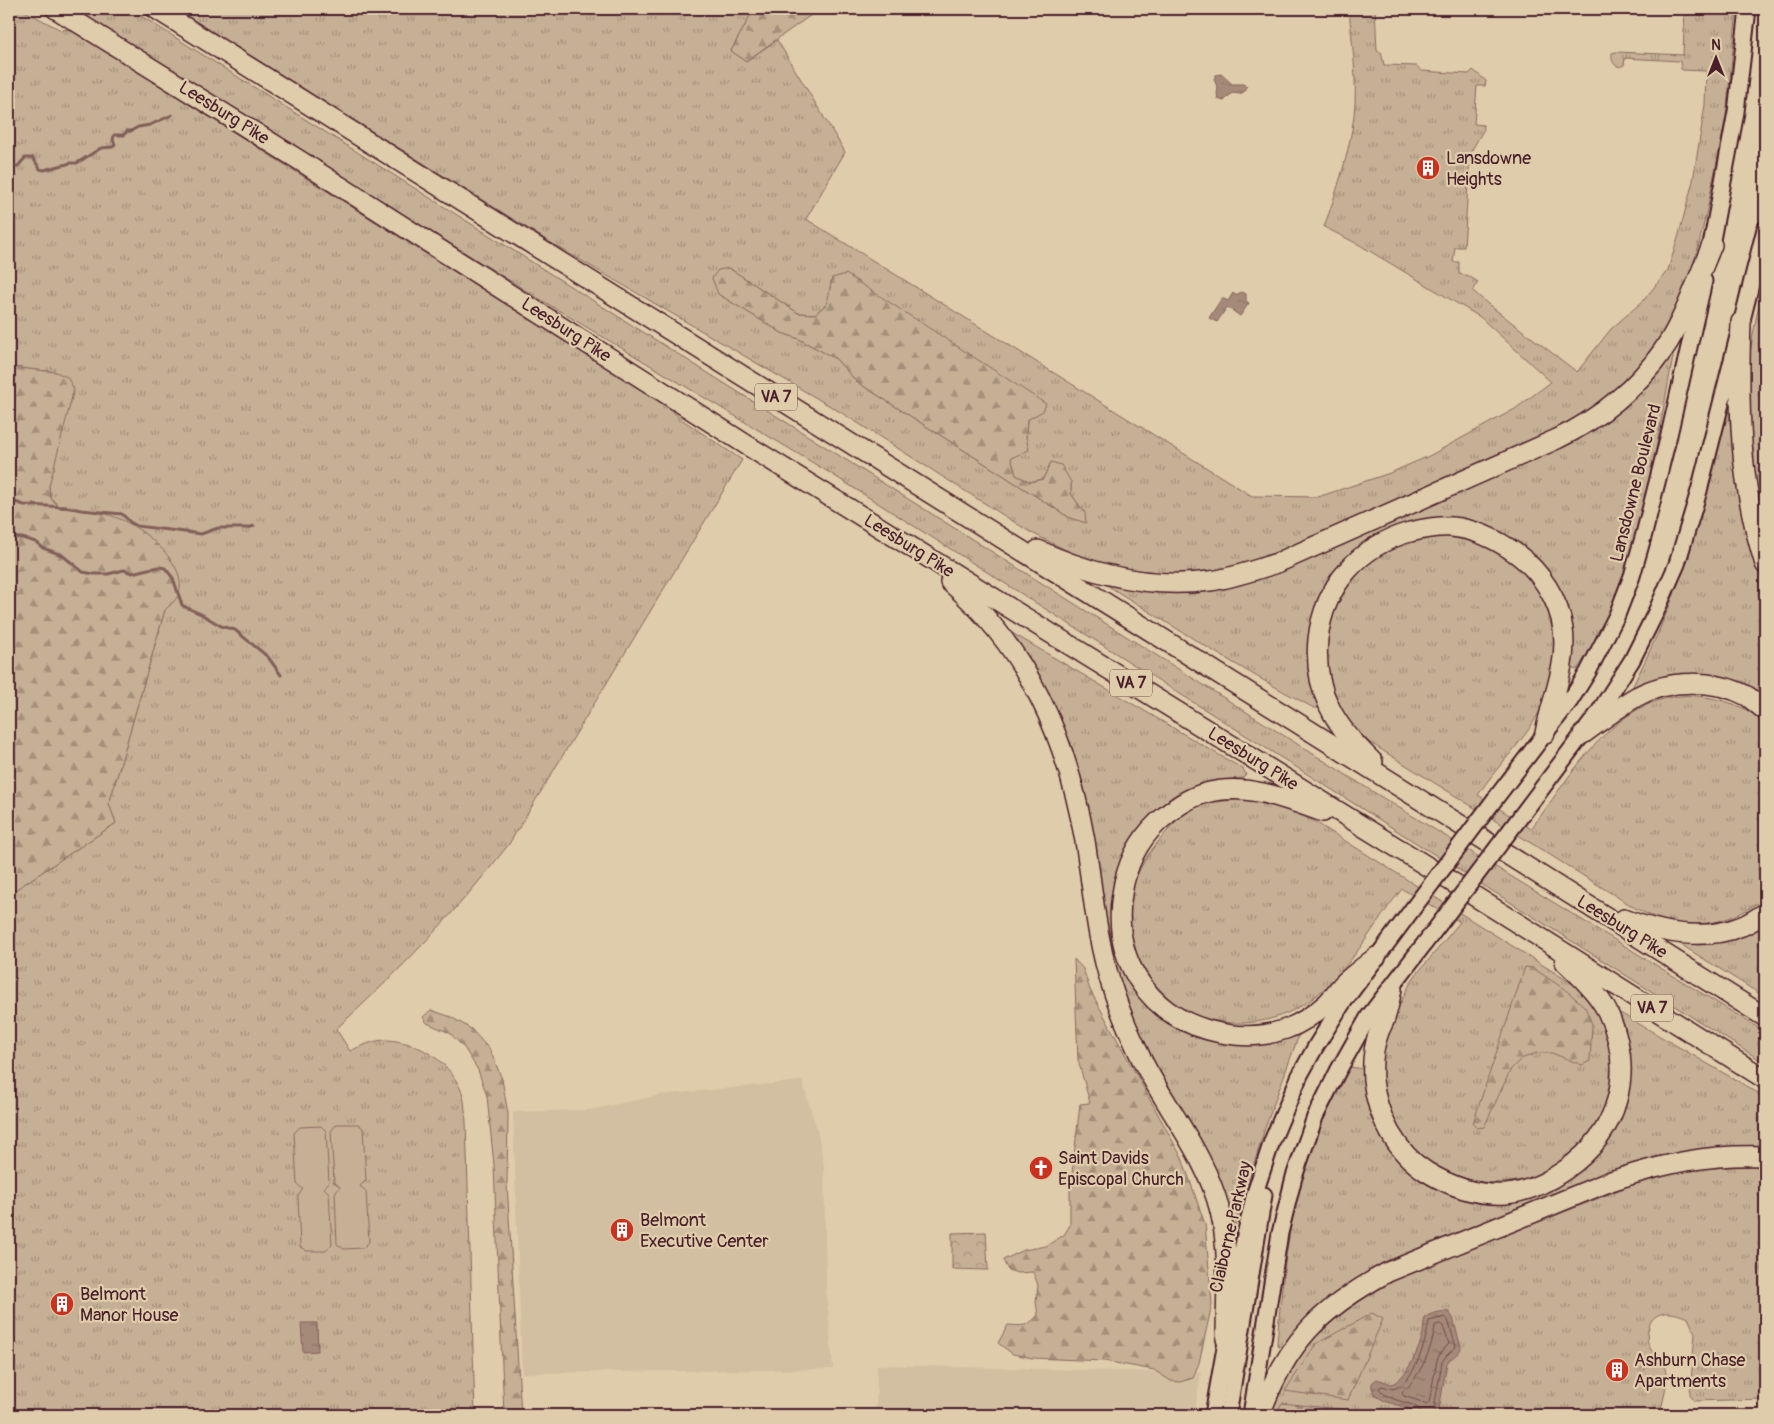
<svg xmlns="http://www.w3.org/2000/svg" width="1774" height="1424" viewBox="0 0 1774 1424" font-family="Pangolin,sans-serif">
  <defs>
    <pattern id="grass-tufts" width="24" height="20" patternUnits="userSpaceOnUse" patternTransform="scale(1.25)"><rect width="24" height="20" fill="#c6b095"/><path d="M3 7l-1-3M5 7V3M7 7l1-3M15 17l-1-3M17 17v-4M19 17l1-3" fill="none" stroke="#a38f7a"/></pattern>
    <pattern id="forest-firs" width="22" height="20" patternUnits="userSpaceOnUse" patternTransform="scale(1.25)"><rect width="22" height="20" fill="#c6b095"/><path d="M5 1l3.5 6h-7zM16 11l3.5 6h-7z" fill="#a38f7a"/></pattern>
    <pattern id="park-crowns" width="20" height="18" patternUnits="userSpaceOnUse" patternTransform="scale(1.25)"><rect width="20" height="18" fill="#c6b095"/><path d="M2 6a3 3 0 1 1 6 0M12 15a3 3 0 1 1 6 0" fill="none" stroke="#a38f7a"/></pattern>
    <pattern id="water-ripples" width="26" height="14" patternUnits="userSpaceOnUse" patternTransform="scale(1.25)"><rect width="26" height="14" fill="#a68a79"/><path d="M2 4q2-2 4 0t4 0M15 11q2-2 4 0t4 0" fill="none" stroke="#897063"/></pattern>
  </defs>
  <rect width="100%" height="100%" fill="#deccaa"/>
  <filter id="ink" filterUnits="userSpaceOnUse"><feTurbulence type="fractalNoise" baseFrequency=".02" numOctaves="2"/><feDisplacementMap in="SourceGraphic" scale="10" xChannelSelector="R" yChannelSelector="G"/><feConvolveMatrix kernelMatrix="1 2 1 2 8 2 1 2 1" color-interpolation-filters="sRGB"/></filter>
  <g filter="url(#ink)">
    <g fill="#d2bea0">
      <path d="M 802,1081 L 818,1133 L 824,1168 L 826,1290 L 833,1369 L 522,1373 L 513,1112 L 590,1110 L 661,1095 Z"/>
      <path d="M 877,1365 L 1201,1373 L 1194,1415 L 876,1415 Z"/>
    </g>
    <g fill="url(#grass-tufts)" stroke="#886860" fill-rule="evenodd">
      <path d="M 9,9 L 21,9 L 61,30 L 70,29 L 664,404 L 681,419 L 742,460 L 509,844 C 457,911 399,972 336,1029 L 350,1051 C 361,1046 374,1040 386,1040 C 419,1041 453,1063 463,1096 C 465,1104 465,1114 466,1122 L 475,1415 L 9,1415 L 9,894 L 116,823 L 109,804 L 165,610 L 178,596 L 83,511 L 60,508 L 50,497 L 49,486 L 56,372 L 9,367 Z"/>
      <path d="M 75,9 L 130,9 L 1375,793 L 1765,1032 L 1765,1063 L 830,473 L 528,292 Z"/>
      <path d="M 176,9 L 756,9 L 750,16 L 731,51 L 746,61 L 777,40 L 845,152 L 806,219 L 1252,496 L 1318,497 L 1390,473 L 1429,456 L 1515,409 L 1551,382 L 1480,317 L 1358,244 L 1324,227 C 1337,191 1349,154 1354,116 C 1358,81 1352,44 1349,9 L 1375,9 L 1377,51 L 1381,52 L 1384,65 L 1417,66 L 1421,71 L 1469,74 L 1473,70 L 1486,81 L 1485,86 L 1477,86 L 1474,124 L 1483,125 L 1484,129 L 1470,153 L 1464,247 L 1455,247 L 1453,262 L 1459,262 L 1459,274 L 1469,276 L 1478,282 L 1473,291 L 1489,305 L 1577,372 L 1611,329 L 1643,301 L 1668,270 L 1678,238 L 1693,181 L 1705,105 L 1706,71 L 1683,70 L 1681,69 L 1680,61 L 1625,58 L 1624,65 C 1615,70 1611,61 1612,53 L 1616,52 L 1683,55 L 1685,9 L 1737,9 L 1726,117 L 1707,210 L 1694,265 L 1667,329 L 1645,359 L 1614,390 L 1584,415 L 1563,427 L 1255,566 L 1197,576 L 1159,575 L 1105,565 L 1070,552 L 1030,532 L 842,413 L 553,244 ZM 729,268 L 798,313 L 815,314 L 827,304 L 832,278 L 1042,411 L 1027,420 L 1026,437 L 1011,458 L 1016,475 L 1030,482 L 1043,479 L 1051,462 L 1071,482 L 1071,494 L 1085,513 L 1070,518 L 857,382 L 836,359 L 799,339 L 782,333 L 718,294 Z"/>
      <path d="M 1765,278 L 1765,537 C 1759,504 1751,470 1747,436 C 1742,383 1753,329 1765,278 Z"/>
      <path d="M 1676,342 C 1654,452 1641,576 1577,670 L 1571,668 L 1572,648 L 1549,577 L 1432,521 L 1323,591 C 1310,615 1304,647 1309,675 C 1311,686 1317,697 1318,708 L 1314,708 C 1236,667 1163,620 1089,574 L 1188,588 L 1550,447 Z"/>
      <path d="M 1728,403 L 1739,499 L 1750,544 L 1765,589 L 1765,702 L 1742,688 L 1630,692 C 1648,655 1666,618 1679,580 C 1700,522 1713,462 1728,403 Z"/>
      <path d="M 1443,536 C 1458,539 1474,541 1488,547 C 1555,576 1570,655 1537,716 C 1521,745 1495,768 1478,795 L 1531,829 C 1575,770 1624,680 1711,698 C 1731,702 1751,709 1765,724 L 1765,897 C 1737,921 1695,932 1660,919 C 1651,916 1643,912 1635,908 L 1369,742 L 1350,723 L 1340,708 L 1333,693 L 1325,662 L 1328,623 L 1340,593 L 1363,565 L 1387,550 L 1416,540 Z"/>
      <path d="M 1007,630 L 1243,769 L 1246,775 L 1243,778 C 1220,780 1198,781 1178,793 C 1172,796 1167,801 1163,804 C 1103,852 1094,942 1143,1001 C 1150,1010 1163,1018 1173,1024 C 1180,1028 1188,1035 1195,1037 C 1229,1048 1267,1037 1300,1032 L 1265,1128 L 1234,1229 L 1226,1218 L 1148,1057 L 1115,975 L 1054,707 L 1035,670 L 1012,641 Z"/>
      <path d="M 1242,799 C 1266,802 1289,810 1312,820 L 1576,986 C 1582,992 1590,999 1594,1006 C 1609,1032 1616,1064 1609,1093 C 1583,1206 1423,1216 1388,1102 C 1381,1081 1380,1057 1388,1036 C 1394,1018 1401,1000 1410,984 C 1414,976 1421,969 1426,963 C 1437,949 1449,936 1460,922 L 1402,889 C 1373,924 1353,967 1317,995 C 1281,1024 1234,1031 1192,1014 C 1187,1013 1183,1009 1179,1006 C 1146,983 1122,941 1130,899 C 1133,879 1145,857 1158,842 C 1167,831 1178,817 1190,810 C 1206,802 1225,801 1242,799 Z"/>
      <path d="M 1765,920 L 1765,997 L 1672,939 Z"/>
      <path d="M 1620,1013 L 1765,1097 L 1765,1148 C 1735,1149 1704,1148 1674,1153 C 1614,1164 1553,1195 1496,1218 C 1446,1238 1392,1255 1348,1285 C 1323,1302 1302,1325 1281,1347 L 1278,1347 L 1277,1344 C 1284,1248 1297,1151 1349,1067 L 1365,1069 L 1369,1101 L 1451,1193 L 1562,1183 L 1590,1162 L 1612,1131 L 1617,1016 Z"/>
      <path d="M 1765,1166 L 1765,1399 L 1694,1401 L 1690,1394 L 1695,1333 L 1688,1318 C 1677,1314 1665,1309 1655,1317 C 1650,1321 1650,1324 1648,1330 C 1643,1355 1664,1354 1666,1373 C 1668,1384 1662,1404 1660,1415 L 1271,1415 C 1276,1401 1282,1386 1289,1373 C 1313,1330 1355,1302 1397,1279 L 1629,1186 L 1675,1173 L 1724,1167 Z"/>
    </g>
    <g fill="url(#forest-firs)" stroke="#886860">
      <path d="M 756,9 L 808,9 L 811,15 L 746,61 L 731,51 L 750,16 Z"/>
      <path d="M 729,268 L 798,313 L 815,314 L 827,304 L 832,278 L 846,274 L 1046,404 L 1043,411 L 1027,420 L 1026,437 L 1029,450 L 1011,458 L 1016,475 L 1030,482 L 1043,479 L 1051,462 L 1061,465 L 1071,482 L 1071,494 L 1085,513 L 1086,523 L 1070,518 L 857,382 L 836,359 L 799,339 L 782,333 L 718,294 L 712,278 L 718,270 Z"/>
      <path d="M 9,367 L 56,372 L 67,377 L 74,389 L 49,486 L 50,497 L 60,508 C 78,510 104,511 120,519 C 144,529 191,566 178,596 C 175,601 169,606 165,610 L 109,804 L 116,823 L 9,894 Z"/>
      <path d="M 1074,959 L 1083,969 L 1090,990 L 1182,1158 L 1205,1224 L 1212,1304 L 1199,1363 L 1193,1378 L 1180,1382 L 1171,1381 L 1154,1370 L 1104,1361 L 1032,1358 L 1013,1354 L 998,1343 L 1008,1325 C 1024,1326 1027,1327 1038,1315 L 1036,1302 L 1038,1285 L 1033,1272 L 1018,1273 L 1008,1270 L 1003,1260 L 1024,1250 L 1046,1246 L 1064,1235 L 1070,1225 L 1070,1192 L 1080,1104 L 1090,1103 L 1078,1060 Z"/>
      <path d="M 1525,967 L 1533,968 L 1567,991 L 1585,1007 L 1592,1024 L 1590,1061 L 1582,1065 L 1552,1053 L 1536,1053 L 1521,1059 L 1511,1069 L 1484,1127 L 1477,1128 L 1473,1123 Z"/>
      <path d="M 431,1010 L 451,1017 L 471,1029 L 490,1050 L 502,1079 L 508,1114 L 507,1184 L 521,1415 L 504,1415 L 494,1165 L 487,1096 L 478,1070 L 465,1049 L 450,1033 L 427,1023 L 423,1017 Z"/>
      <path d="M 1372,1313 L 1383,1319 L 1348,1400 L 1285,1391 L 1316,1344 Z"/>
      <path d="M 1282,1403 L 1357,1411 L 1361,1415 L 1275,1415 Z"/>
    </g>
    <path fill="url(#park-crowns)" stroke="#886860" d="M 986,1232 L 988,1270 L 952,1269 L 952,1233 Z"/>
    <g fill="#c6b095" stroke="#886860">
      <path d="M 337,1124 L 358,1124 L 363,1128 L 366,1180 L 360,1186 L 366,1191 L 369,1242 L 363,1248 L 344,1249 L 337,1244 L 335,1193 L 340,1187 L 334,1182 L 331,1131 Z"/>
      <path d="M 321,1126 L 326,1131 L 329,1182 L 324,1188 L 329,1193 L 332,1245 L 326,1251 L 307,1251 L 300,1247 L 298,1196 L 303,1189 L 297,1184 L 294,1133 L 300,1127 Z"/>
    </g>
    <g fill="url(#water-ripples)" stroke="#815f5a">
      <path d="M 1221,74 L 1232,84 L 1244,84 L 1247,87 L 1245,91 L 1240,94 L 1232,93 L 1224,101 L 1218,99 L 1217,93 L 1218,89 L 1214,79 L 1216,75 Z"/>
      <path d="M 1242,292 L 1246,294 L 1246,301 L 1249,303 L 1240,316 L 1227,307 L 1217,322 L 1209,318 L 1222,298 L 1228,301 L 1233,293 L 1235,295 Z"/>
      <path d="M 1445,1311 L 1449,1312 L 1453,1318 L 1461,1348 C 1459,1355 1451,1357 1447,1363 L 1440,1404 L 1439,1415 L 1418,1415 C 1410,1403 1369,1406 1372,1383 L 1377,1379 L 1391,1384 C 1406,1380 1421,1346 1423,1332 C 1424,1327 1423,1320 1426,1317 C 1430,1313 1440,1312 1445,1311 Z"/>
      <path d="M 301,1323 L 317,1323 L 318,1351 L 303,1352 Z"/>
    </g>
    <g fill="none" stroke-linecap="round" stroke-linejoin="round">
      <g stroke="#6f4a4a" stroke-width="1">
        <path d="M 1440,1324 L 1443,1326 L 1449,1344 L 1441,1352 L 1437,1360 L 1429,1403 L 1426,1405 L 1419,1401 L 1404,1396 L 1402,1393 C 1420,1376 1432,1351 1435,1326 Z"/>
        <path d="M 1422,1415 C 1420,1399 1388,1405 1379,1388 L 1382,1386 L 1393,1389 C 1415,1383 1426,1341 1429,1321 L 1445,1317 L 1448,1320 L 1456,1347 L 1446,1356 L 1442,1362 L 1435,1403 L 1435,1415"/>
      </g>
      <g stroke="#815f5a" stroke-width="3">
        <path d="M 9,169 L 18,166 L 25,158 L 33,158 L 40,169 L 44,170 L 71,163 L 77,163 L 101,148 L 113,147 L 115,144 L 113,140 L 114,135 L 124,135 L 127,131 L 131,131 L 138,127 L 150,125 L 172,115"/>
        <path d="M 9,500 L 24,505 L 67,507 L 81,510 L 122,514 L 130,522 L 137,526 L 201,534 L 218,528 L 248,528 L 254,526"/>
        <path d="M 9,537 L 22,538 L 36,542 L 43,548 L 62,555 L 83,572 L 94,574 L 108,574 L 124,570 L 132,573 L 148,569 L 160,567 L 165,568 L 173,578 L 182,605 L 185,607 L 201,614 L 221,626 L 235,630 L 268,657 L 281,675"/>
      </g>
      <g stroke="#4a1f2b" stroke-width="19">
        <g id="secondary">
          <path d="M 1709,256 L 1736,112 L 1748,9"/>
          <path d="M 1495,799 L 1570,701 L 1588,672 L 1617,615 L 1632,576 L 1644,534 L 1669,435 L 1704,281"/>
          <path d="M 1521,816 L 1597,715 L 1632,660 L 1656,612 L 1677,564 L 1699,491 L 1765,229"/>
          <path d="M 1213,1415 L 1245,1235 L 1255,1193 L 1272,1141 L 1300,1075 L 1316,1046 L 1342,1004 L 1414,907"/>
          <path d="M 1228,1415 L 1264,1195"/>
          <path d="M 1251,1415 L 1280,1233 L 1294,1177 L 1315,1117 L 1338,1071 L 1369,1016 L 1441,922"/>
        </g>
      </g>
      <g stroke="#4a1f2b" stroke-width="22">
        <g id="motorway">
          <path d="M 56,9 L 299,160 L 753,449 L 1425,865 L 1765,1079"/>
          <path d="M 156,9 L 1443,814 L 1765,1017"/>
          <path d="M 1741,322 C 1738,407 1739,483 1765,564"/>
          <path d="M 1038,550 C 1091,574 1151,589 1210,581 C 1233,578 1255,570 1277,563 L 1557,439 C 1599,419 1638,387 1664,349 C 1685,318 1697,280 1712,245"/>
          <path d="M 950,582 C 1029,650 1067,739 1085,841 C 1093,890 1096,939 1112,987 C 1120,1012 1131,1037 1142,1060 C 1168,1111 1206,1155 1220,1211 C 1230,1252 1226,1297 1226,1339"/>
          <path d="M 1583,734 C 1600,722 1617,708 1636,697 C 1668,679 1714,679 1747,696 C 1753,700 1759,706 1765,710"/>
          <path d="M 1373,762 C 1356,745 1339,728 1329,706 C 1319,685 1316,661 1318,639 C 1324,586 1359,546 1410,532 C 1423,529 1438,526 1452,527 C 1475,529 1499,541 1517,554 C 1541,572 1559,600 1563,629 C 1568,665 1552,698 1545,733"/>
          <path d="M 1323,812 C 1287,799 1245,782 1206,793 C 1187,798 1173,809 1158,822 C 1137,842 1126,866 1122,894 C 1112,958 1146,1012 1208,1030 C 1233,1037 1261,1038 1286,1029 C 1300,1024 1316,1013 1327,1003 C 1333,997 1338,989 1344,983 C 1354,974 1366,965 1376,957"/>
          <path d="M 1624,919 C 1661,933 1703,942 1742,926 C 1750,923 1758,917 1765,913"/>
          <path d="M 1392,989 C 1390,997 1389,1006 1386,1015 C 1385,1021 1381,1026 1379,1032 C 1373,1047 1372,1064 1373,1080 C 1377,1116 1396,1153 1427,1172 C 1450,1186 1478,1196 1506,1194 C 1527,1192 1548,1182 1565,1170 C 1619,1133 1636,1071 1607,1011 C 1597,992 1581,977 1565,962"/>
          <path d="M 1260,1415 C 1287,1341 1320,1309 1388,1272 L 1611,1181 C 1666,1163 1707,1154 1765,1156"/>
        </g>
      </g>
      <use href="#secondary" stroke="#deccaa" stroke-width="15"/>
      <use href="#motorway" stroke="#deccaa" stroke-width="19"/>
      <g stroke="#4a1f2b" stroke-width="19" stroke-linecap="butt">
        <g id="secondary-bridge">
          <path d="M 1414,907 L 1495,799"/>
          <path d="M 1441,922 L 1521,816"/>
        </g>
      </g>
      <use href="#secondary-bridge" stroke="#deccaa" stroke-width="15"/>
    </g>
  </g>
  <defs>
    <g id="building-disc" transform="scale(1.25)"><circle r="9.5" fill="#c8321e" stroke="#deccaa"/><path d="M-4-6H4V6H1V3H-1V6H-4ZM-2.5-4.3h1.7v1.8h-1.7ZM.8-4.3h1.7v1.8H.8ZM-2.5-1h1.7V.8h-1.7ZM.8-1h1.7V.8H.8Z" fill="#fff"/></g>
    <g id="church-disc" transform="scale(1.25)"><circle r="9.5" fill="#c8321e" stroke="#deccaa"/><path d="M-1.2-6h2.4v3.5h3.3v2.4h-3.3V6h-2.4V-.1h-3.3v-2.4h3.3Z" fill="#fff"/></g>
  </defs>
  <g fill-rule="evenodd">
    <use href="#building-disc" x="1428" y="168"/>
    <use href="#church-disc" x="1041" y="1168"/>
    <use href="#building-disc" x="622" y="1230"/>
    <use href="#building-disc" x="62" y="1304"/>
    <use href="#building-disc" x="1617" y="1370"/>
  </g>
  <g text-anchor="middle" dominant-baseline="central" stroke-width="4.5" stroke-linejoin="round" paint-order="stroke">
    <g fill="#deccaa" stroke="#765351" stroke-width="1">
      <rect x="755" y="383.5" width="42" height="27" rx="4"/>
      <rect x="1110" y="669.5" width="42" height="27" rx="4"/>
      <rect x="1631" y="994.5" width="42" height="27" rx="4"/>
    </g>
    <g font-size="16" font-weight="bold" fill="#4a1f2b">
      <text x="776" y="397">VA 7</text>
      <text x="1131" y="683">VA 7</text>
      <text x="1652" y="1008">VA 7</text>
    </g>
    <g font-size="18" fill="#4a1f2b" stroke="#deccaa">
      <text transform="translate(224 113) rotate(32)">Leesburg Pike</text>
      <text transform="translate(566 330) rotate(33)">Leesburg Pike</text>
      <text transform="translate(1636 483) rotate(-76)">Lansdowne Boulevard</text>
      <text transform="translate(909 546) rotate(32)">Leesburg Pike</text>
      <text transform="translate(1253 759) rotate(32)">Leesburg Pike</text>
      <text transform="translate(1622 927) rotate(32)">Leesburg Pike</text>
      <text transform="translate(1231 1227) rotate(-77)">Claiborne Parkway</text>
    </g>
    <g font-size="18" fill="#4a1f2b" stroke="#deccaa" text-anchor="start">
      <text x="1446" y="158">Lansdowne<tspan x="1446" dy="21">Heights</tspan></text>
      <text x="1058" y="1158">Saint Davids<tspan x="1058" dy="21">Episcopal Church</tspan></text>
      <text x="640" y="1220">Belmont<tspan x="640" dy="21">Executive Center</tspan></text>
      <text x="80" y="1294">Belmont<tspan x="80" dy="21">Manor House</tspan></text>
      <text x="1634" y="1360">Ashburn Chase<tspan x="1634" dy="21">Apartments</tspan></text>
    </g>
  </g>
  <rect width="1774" height="1424" fill="none" stroke="#deccaa" stroke-width="30"/>
  <rect x="15" y="15" width="1744" height="1394" fill="none" stroke="#4a1f2b" stroke-width="2" filter="url(#ink)"/>
  <g transform="translate(1716 58)" stroke="#deccaa" stroke-width="4" paint-order="stroke">
  <path d="M0-4L9 19L0 12L-9 19Z" fill="#4a1f2b"/>
  <text y="-8" font-size="14" font-weight="bold" text-anchor="middle" fill="#4a1f2b">N</text>
  </g>
</svg>
